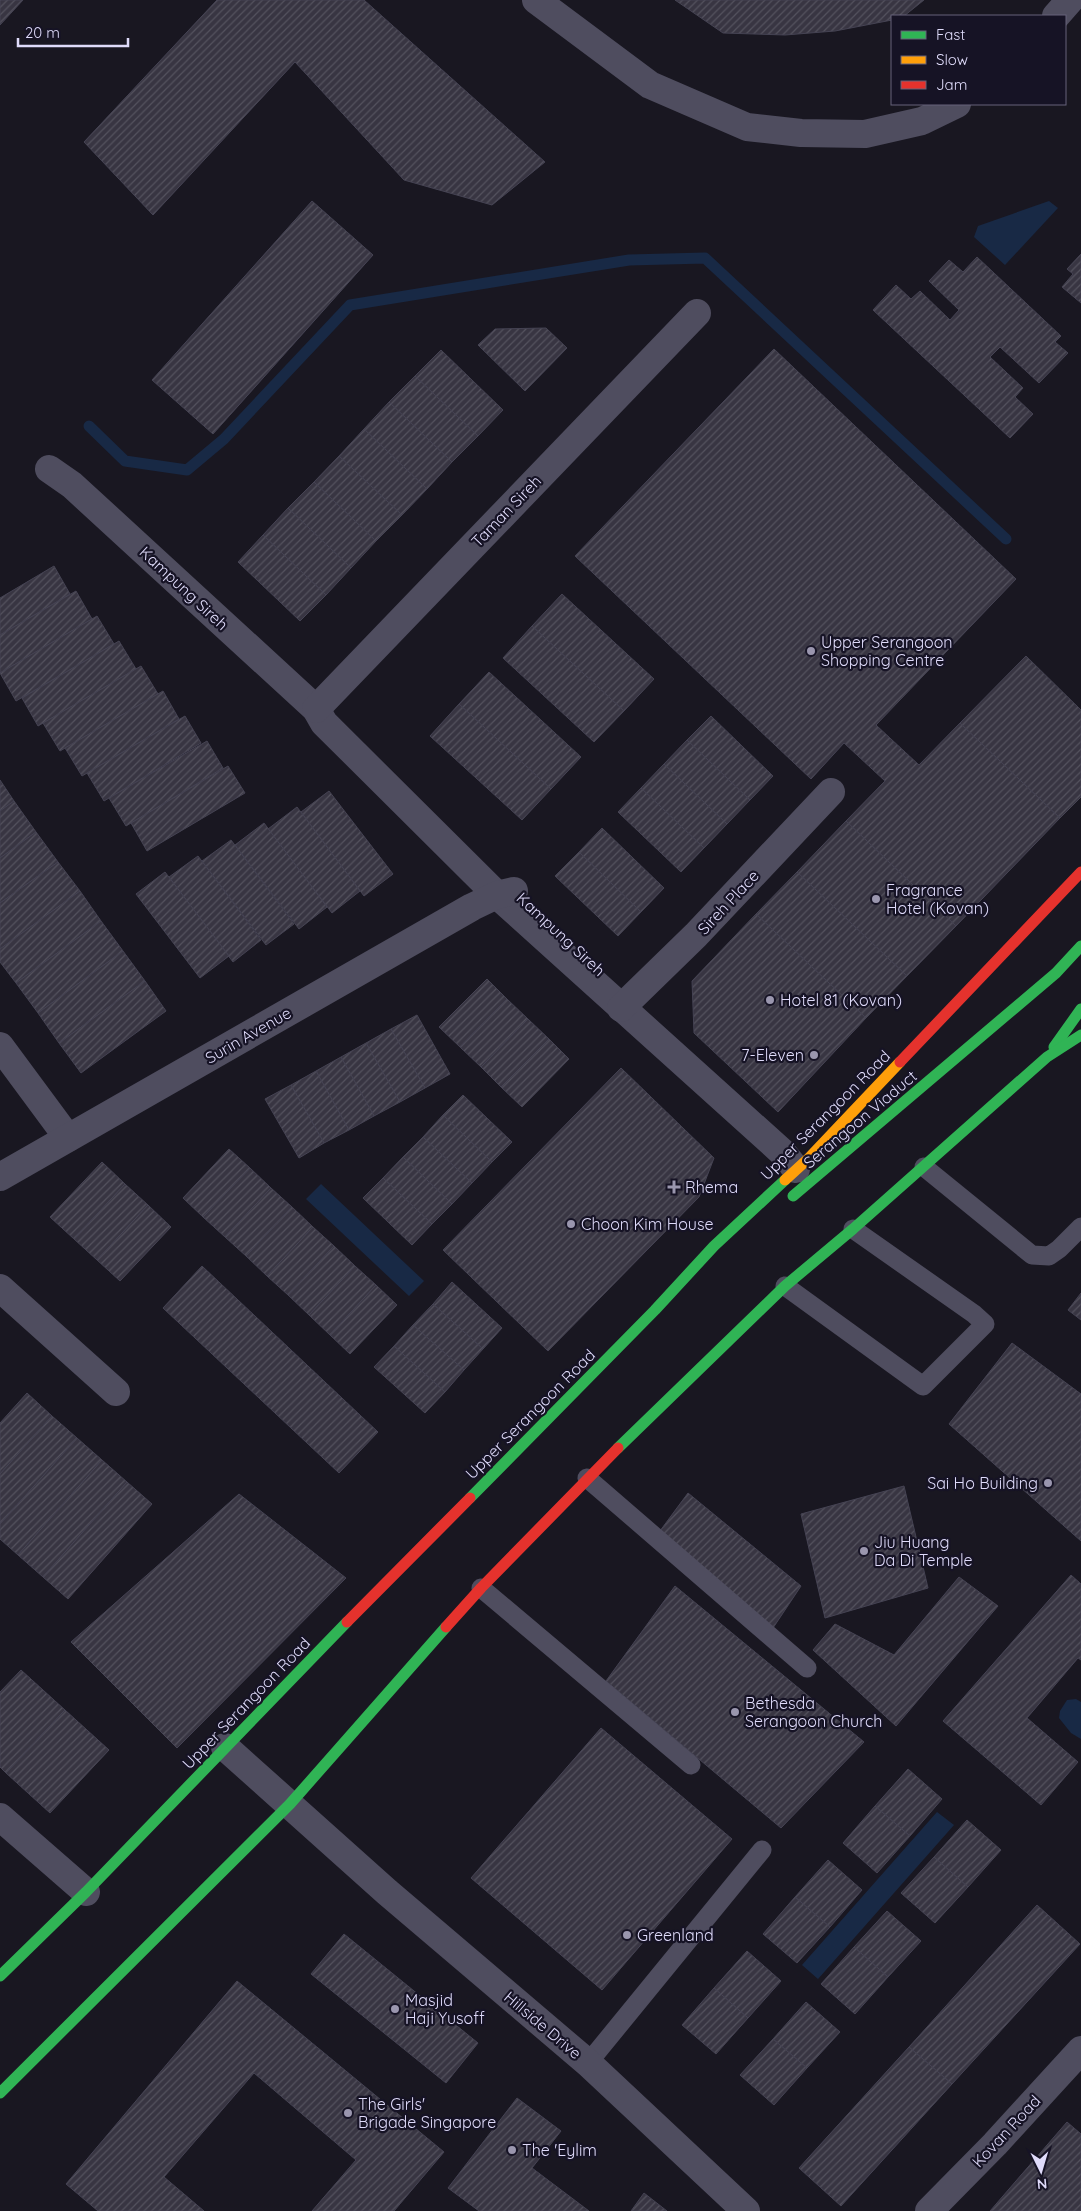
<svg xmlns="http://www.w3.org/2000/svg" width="1081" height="2211" viewBox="0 0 1081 2211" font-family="Quicksand,sans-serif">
  <defs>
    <pattern id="building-hatch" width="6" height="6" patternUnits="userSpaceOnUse" patternTransform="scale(1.25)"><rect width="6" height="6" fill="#383542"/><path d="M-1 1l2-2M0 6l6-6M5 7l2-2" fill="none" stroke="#54525e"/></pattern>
  </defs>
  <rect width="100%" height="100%" fill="#191721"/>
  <g fill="#182945">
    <path d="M 1049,201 L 1058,208 L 1005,265 L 974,237 L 978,226 Z"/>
    <path d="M 321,1184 L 424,1281 L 409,1296 L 306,1199 Z"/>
    <path d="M 1076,1699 L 1081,1702 L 1081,1739 L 1071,1733 L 1059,1718 L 1060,1711 L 1067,1700 Z"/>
    <path d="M 937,1812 L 954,1825 L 818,1979 L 802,1965 Z"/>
  </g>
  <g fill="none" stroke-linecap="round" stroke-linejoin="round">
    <path stroke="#182945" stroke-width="11" d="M 89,426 L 125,461 L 187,470 L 224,439 L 350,305 L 629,260 L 705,258 L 1006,539"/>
  </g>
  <g fill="url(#building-hatch)" stroke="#454353">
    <path d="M 0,0 L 23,0 L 0,25 Z"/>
    <path d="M 217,0 L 364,0 L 545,162 L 492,205 L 404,180 L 295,62 L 153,215 L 84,142 Z"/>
    <path d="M 675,0 L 924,0 L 904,16 L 892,16 L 892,20 L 835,31 L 785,35 L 723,33 Z"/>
    <path d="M 312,201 L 373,255 L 213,434 L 152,380 Z"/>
    <path d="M 1081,254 L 1081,303 L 1062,287 L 1073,274 L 1067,269 Z"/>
    <path d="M 977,257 L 1061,336 L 1055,342 L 1068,353 L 1039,383 L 1000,347 L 990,357 L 1023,388 L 1015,397 L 1033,414 L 1010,438 L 873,310 L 896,285 L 911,299 L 920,291 L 950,320 L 959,310 L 929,281 L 949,260 L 963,272 Z"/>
    <path d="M 546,328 L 567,348 L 525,391 L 478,345 L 495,329 Z"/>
    <path d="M 774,349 L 1016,579 L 876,725 L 919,765 L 960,723 L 1060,818 L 956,926 L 846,821 L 885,781 L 844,743 L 811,779 L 575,556 Z"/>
    <path d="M 441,350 L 503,410 L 478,436 L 415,376 Z"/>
    <path d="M 415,376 L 478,436 L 452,462 L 389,402 Z"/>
    <path d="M 389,402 L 452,462 L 427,489 L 364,429 Z"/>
    <path d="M 364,429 L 427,489 L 402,515 L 339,456 Z"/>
    <path d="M 339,456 L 402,515 L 376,541 L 314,482 Z"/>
    <path d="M 314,482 L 376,541 L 351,568 L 288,508 Z"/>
    <path d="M 288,508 L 351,568 L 326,595 L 263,535 Z"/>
    <path d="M 263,535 L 326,595 L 300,621 L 238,562 Z"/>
    <path d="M 54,566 L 70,594 L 0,635 L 0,598 Z"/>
    <path d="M 76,591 L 92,619 L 0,673 L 0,635 Z"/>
    <path d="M 562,594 L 654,679 L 624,711 L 532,626 Z"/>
    <path d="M 97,616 L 114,644 L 16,701 L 0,673 Z"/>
    <path d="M 532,626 L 624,711 L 594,742 L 503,658 Z"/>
    <path d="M 119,641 L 136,669 L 38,726 L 22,698 Z"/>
    <path d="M 1026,656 L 1081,710 L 1081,797 L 1060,818 L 960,723 Z"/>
    <path d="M 141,666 L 158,694 L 60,751 L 43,723 Z"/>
    <path d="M 489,672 L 581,757 L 551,789 L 459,704 Z"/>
    <path d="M 163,691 L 179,719 L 82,776 L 65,748 Z"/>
    <path d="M 459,704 L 551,789 L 522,820 L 430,736 Z"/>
    <path d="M 185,716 L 201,743 L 104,801 L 87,773 Z"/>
    <path d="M 711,716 L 773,776 L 750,800 L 687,740 Z"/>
    <path d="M 687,740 L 750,800 L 727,824 L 664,764 Z"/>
    <path d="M 207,741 L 223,768 L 126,826 L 109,798 Z"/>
    <path d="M 664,764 L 727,824 L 704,848 L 641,788 Z"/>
    <path d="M 228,766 L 245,793 L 147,851 L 131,823 Z"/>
    <path d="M 0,780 L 14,801 L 0,811 Z"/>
    <path d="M 641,788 L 704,848 L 681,872 L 618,812 Z"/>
    <path d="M 329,791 L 393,874 L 364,896 L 301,812 Z"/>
    <path d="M 14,801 L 36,832 L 0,858 L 0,811 Z"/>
    <path d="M 297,807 L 360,891 L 332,913 L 268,829 Z"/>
    <path d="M 846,821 L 956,926 L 907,976 L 797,872 Z"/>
    <path d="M 264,823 L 327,907 L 299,929 L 235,845 Z"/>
    <path d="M 602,828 L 664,888 L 641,912 L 579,852 Z"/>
    <path d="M 36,832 L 58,862 L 0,903 L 0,858 Z"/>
    <path d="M 231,840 L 294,924 L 266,945 L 202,861 Z"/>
    <path d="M 579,852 L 641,912 L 618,936 L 555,876 Z"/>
    <path d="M 198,856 L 261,940 L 233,962 L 169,877 Z"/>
    <path d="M 58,862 L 80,891 L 0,949 L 0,903 Z"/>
    <path d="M 165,872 L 229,956 L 200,978 L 136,894 Z"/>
    <path d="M 797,872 L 907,976 L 866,1018 L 756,914 Z"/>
    <path d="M 80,891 L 101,921 L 16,983 L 0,962 L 0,949 Z"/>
    <path d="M 756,914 L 866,1018 L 778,1112 L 694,1033 L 692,981 Z"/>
    <path d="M 101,921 L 123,951 L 38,1013 L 16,983 Z"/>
    <path d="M 123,951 L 145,981 L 59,1043 L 38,1013 Z"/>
    <path d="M 487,979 L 507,999 L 460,1047 L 439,1027 Z"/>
    <path d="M 145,981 L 166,1011 L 81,1073 L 59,1043 Z"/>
    <path d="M 507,999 L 528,1019 L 481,1067 L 460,1047 Z"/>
    <path d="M 417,1015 L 450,1074 L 425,1088 L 391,1029 Z"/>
    <path d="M 528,1019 L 549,1039 L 501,1087 L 481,1067 Z"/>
    <path d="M 391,1029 L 425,1088 L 400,1102 L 366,1043 Z"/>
    <path d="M 549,1039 L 569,1059 L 522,1107 L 501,1087 Z"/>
    <path d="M 366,1043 L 400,1102 L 374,1116 L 341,1057 Z"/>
    <path d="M 341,1057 L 374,1116 L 349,1130 L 316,1071 Z"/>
    <path d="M 621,1068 L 714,1158 L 699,1197 L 548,1351 L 443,1250 Z"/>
    <path d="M 316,1071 L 349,1130 L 324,1143 L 291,1085 Z"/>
    <path d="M 291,1085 L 324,1143 L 299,1158 L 265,1099 Z"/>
    <path d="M 463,1095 L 512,1142 L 492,1162 L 443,1115 Z"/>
    <path d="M 443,1115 L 492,1162 L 472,1183 L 423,1137 Z"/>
    <path d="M 423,1137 L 472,1183 L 452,1204 L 403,1157 Z"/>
    <path d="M 229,1149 L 250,1168 L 203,1217 L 183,1198 Z"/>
    <path d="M 403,1157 L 452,1204 L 432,1224 L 383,1178 Z"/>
    <path d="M 102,1162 L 125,1184 L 74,1239 L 50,1217 Z"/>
    <path d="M 250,1168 L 271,1188 L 225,1237 L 203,1217 Z"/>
    <path d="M 383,1178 L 432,1224 L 412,1245 L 363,1198 Z"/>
    <path d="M 125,1184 L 148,1205 L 97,1260 L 74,1239 Z"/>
    <path d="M 271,1188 L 292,1207 L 246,1256 L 225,1237 Z"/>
    <path d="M 148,1205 L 171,1227 L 120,1281 L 97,1260 Z"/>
    <path d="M 292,1207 L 313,1227 L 267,1276 L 246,1256 Z"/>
    <path d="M 313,1227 L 334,1246 L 288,1295 L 267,1276 Z"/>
    <path d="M 334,1246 L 355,1266 L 309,1315 L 288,1295 Z"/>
    <path d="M 202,1266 L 378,1432 L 339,1473 L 163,1308 Z"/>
    <path d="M 355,1266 L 376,1285 L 330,1335 L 309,1315 Z"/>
    <path d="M 452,1282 L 502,1328 L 483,1349 L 433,1304 Z"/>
    <path d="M 376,1285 L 397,1305 L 350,1354 L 330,1335 Z"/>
    <path d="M 1081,1293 L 1081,1320 L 1068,1310 Z"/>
    <path d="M 433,1304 L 483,1349 L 464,1370 L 413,1325 Z"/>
    <path d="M 413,1325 L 464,1370 L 445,1392 L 394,1346 Z"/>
    <path d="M 1012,1343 L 1081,1394 L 1081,1541 L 949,1424 Z"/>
    <path d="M 394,1346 L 445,1392 L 425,1413 L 374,1367 Z"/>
    <path d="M 27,1393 L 52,1416 L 0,1474 L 0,1423 Z"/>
    <path d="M 52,1416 L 77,1438 L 0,1524 L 0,1474 Z"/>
    <path d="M 77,1438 L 102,1460 L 18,1555 L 0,1539 L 0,1524 Z"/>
    <path d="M 102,1460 L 127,1482 L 43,1577 L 18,1555 Z"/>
    <path d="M 127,1482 L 152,1504 L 68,1599 L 43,1577 Z"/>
    <path d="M 904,1486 L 928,1588 L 825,1618 L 801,1514 Z"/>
    <path d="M 688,1493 L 801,1586 L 769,1634 L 657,1535 Z"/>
    <path d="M 239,1494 L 346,1578 L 177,1748 L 71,1642 Z"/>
    <path d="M 1071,1575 L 1081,1584 L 1081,1660 L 1078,1658 L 1027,1718 L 1078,1762 L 1041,1805 L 943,1721 Z"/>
    <path d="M 959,1577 L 998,1606 L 896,1726 L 813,1650 L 835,1624 L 894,1655 Z"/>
    <path d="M 675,1586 L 864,1742 L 781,1828 L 606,1681 Z"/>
    <path d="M 21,1670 L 65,1710 L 6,1773 L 0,1767 L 0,1692 Z"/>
    <path d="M 65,1710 L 109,1750 L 50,1813 L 6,1773 Z"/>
    <path d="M 601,1728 L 732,1839 L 602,1990 L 471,1878 Z"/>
    <path d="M 908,1769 L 942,1799 L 910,1836 L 875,1806 Z"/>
    <path d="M 875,1806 L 910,1836 L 877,1873 L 843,1843 Z"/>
    <path d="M 967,1820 L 1001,1850 L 968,1887 L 934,1857 Z"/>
    <path d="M 934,1857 L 968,1887 L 935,1923 L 901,1893 Z"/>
    <path d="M 828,1860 L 862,1890 L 830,1927 L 795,1897 Z"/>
    <path d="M 795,1897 L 830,1927 L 797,1963 L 763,1934 Z"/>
    <path d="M 1037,1905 L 1080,1944 L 952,2084 L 909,2047 Z"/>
    <path d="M 887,1911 L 921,1941 L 888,1977 L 854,1947 Z"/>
    <path d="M 344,1934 L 478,2043 L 446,2083 L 311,1974 Z"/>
    <path d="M 854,1947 L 888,1977 L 855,2014 L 821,1984 Z"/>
    <path d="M 747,1951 L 781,1981 L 748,2018 L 714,1988 Z"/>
    <path d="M 237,1981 L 444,2152 L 394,2211 L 312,2211 L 356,2160 L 254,2073 L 164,2177 L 204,2211 L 98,2211 L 66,2184 Z"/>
    <path d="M 714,1988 L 748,2018 L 716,2054 L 682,2025 Z"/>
    <path d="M 806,2002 L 840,2032 L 807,2068 L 773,2039 Z"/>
    <path d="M 773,2039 L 807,2068 L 774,2105 L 740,2075 Z"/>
    <path d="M 909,2047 L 952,2084 L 841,2206 L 799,2168 Z"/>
    <path d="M 517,2098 L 561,2131 L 532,2168 L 589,2211 L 479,2211 L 448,2188 Z"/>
    <path d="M 1067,2122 L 1081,2134 L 1081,2211 L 990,2211 Z"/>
    <path d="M 644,2193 L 667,2211 L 631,2211 Z"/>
  </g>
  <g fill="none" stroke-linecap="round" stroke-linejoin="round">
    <g stroke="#4f4d5f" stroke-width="19">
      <path d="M 924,1167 L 1032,1255 L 1049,1256 L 1059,1249 L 1081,1227"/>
      <path d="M 785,1286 L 923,1386 L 985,1324 L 974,1314 L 853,1229"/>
      <path d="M 587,1478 L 807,1668"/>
      <path d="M 481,1588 L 691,1765"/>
      <path d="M 588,2063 L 762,1850"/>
    </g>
    <g stroke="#4f4d5f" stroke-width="28">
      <path d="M 536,0 L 650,85 L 747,127 L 801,133 L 865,134 L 922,121 L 957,104"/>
      <path d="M 1056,16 L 1070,0"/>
      <path d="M 49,469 L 72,485 L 316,709 L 324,723 L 497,895 L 782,1152 L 796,1169"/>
      <path d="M 316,709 L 697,313"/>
      <path d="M 621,1008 L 696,935 L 831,792"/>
      <path d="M 0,1046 L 68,1138"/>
      <path d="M 0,1177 L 472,907 L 497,895 L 514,891"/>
      <path d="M 0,1288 L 116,1392"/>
      <path d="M 225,1747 L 387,1892 L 588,2063 L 746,2211"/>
      <path d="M 0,1817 L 86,1892"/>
      <path d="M 929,2211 L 995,2144 L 1081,2050"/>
    </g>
    <g stroke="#30b455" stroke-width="11">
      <path d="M 1054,1047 L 1081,1009"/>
      <path d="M 793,1196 L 1056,973 L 1081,946"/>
      <path d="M 618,1448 L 785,1286 L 853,1229 L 1047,1057 L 1081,1035"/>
      <path d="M 470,1498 L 655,1310 L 714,1246 L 785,1180"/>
      <path d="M 0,1976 L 86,1892 L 347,1622"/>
      <path d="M 0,2093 L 290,1804 L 446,1627"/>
    </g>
    <path stroke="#ff9f0a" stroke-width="11" d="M 785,1180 L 809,1158 L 900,1062"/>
    <g stroke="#e5322d" stroke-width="11">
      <path d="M 900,1062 L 1081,872"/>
      <path d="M 347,1622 L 470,1498"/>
      <path d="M 446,1627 L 481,1588 L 618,1448"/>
    </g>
  </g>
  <g fill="#9a96ae" stroke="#161325" stroke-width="2">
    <circle cx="811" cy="651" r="5"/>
    <circle cx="876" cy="899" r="5"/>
    <circle cx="770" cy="1000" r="5"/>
    <circle cx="814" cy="1055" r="5"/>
    <path d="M671.5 1179.5h5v5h5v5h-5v5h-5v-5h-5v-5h5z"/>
    <circle cx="571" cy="1224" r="5"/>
    <circle cx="1048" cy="1483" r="5"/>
    <circle cx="864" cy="1551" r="5"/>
    <circle cx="735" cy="1712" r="5"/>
    <circle cx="627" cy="1935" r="5"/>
    <circle cx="395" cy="2009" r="5"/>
    <circle cx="348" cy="2113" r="5"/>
    <circle cx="512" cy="2150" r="5"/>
  </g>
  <g text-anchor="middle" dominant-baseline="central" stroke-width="4.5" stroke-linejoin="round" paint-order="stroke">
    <g font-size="16" fill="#dfdbfa" stroke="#161325">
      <text transform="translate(506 511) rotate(-46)">Taman Sireh</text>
      <text transform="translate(184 588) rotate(43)">Kampung Sireh</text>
      <text transform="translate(728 902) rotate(-47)">Sireh Place</text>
      <text transform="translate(561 934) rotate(43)">Kampung Sireh</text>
      <text transform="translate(248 1035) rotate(-30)">Surin Avenue</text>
      <text transform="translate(825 1115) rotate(-45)">Upper Serangoon Road</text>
      <text transform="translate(860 1119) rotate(-40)">Serangoon Viaduct</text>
      <text transform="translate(530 1414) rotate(-45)">Upper Serangoon Road</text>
      <text transform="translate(246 1703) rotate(-46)">Upper Serangoon Road</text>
      <text transform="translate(543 2025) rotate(40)">Hillside Drive</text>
      <text transform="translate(1006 2131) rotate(-47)">Kovan Road</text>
    </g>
    <g font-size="16" fill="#dfdbfa" stroke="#161325" text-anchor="start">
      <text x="821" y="642">Upper Serangoon<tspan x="821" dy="18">Shopping Centre</tspan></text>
      <text x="886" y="890">Fragrance<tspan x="886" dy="18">Hotel (Kovan)</tspan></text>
      <text x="780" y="1000">Hotel 81 (Kovan)</text>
      <text x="804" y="1055" text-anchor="end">7-Eleven</text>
      <text x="685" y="1187">Rhema</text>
      <text x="581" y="1224">Choon Kim House</text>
      <text x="1038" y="1483" text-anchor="end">Sai Ho Building</text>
      <text x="874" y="1542">Jiu Huang<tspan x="874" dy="18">Da Di Temple</tspan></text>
      <text x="745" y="1703">Bethesda<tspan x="745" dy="18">Serangoon Church</tspan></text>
      <text x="637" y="1935">Greenland</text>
      <text x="405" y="2000">Masjid<tspan x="405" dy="18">Haji Yusoff</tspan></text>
      <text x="358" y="2104">The Girls'<tspan x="358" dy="18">Brigade Singapore</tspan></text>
      <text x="522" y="2150">The 'Eylim</text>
    </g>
  </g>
  <rect x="891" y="15" width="175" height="90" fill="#161325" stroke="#66637a"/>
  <rect x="901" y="31" width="25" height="8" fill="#30b455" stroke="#66637a"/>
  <text x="936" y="40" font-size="15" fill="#dfdbfa">Fast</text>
  <rect x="901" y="56" width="25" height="8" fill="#ff9f0a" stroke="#66637a"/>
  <text x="936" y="65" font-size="15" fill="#dfdbfa">Slow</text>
  <rect x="901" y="81" width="25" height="8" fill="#e5322d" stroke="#66637a"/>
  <text x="936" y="90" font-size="15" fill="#dfdbfa">Jam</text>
  <g transform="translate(1041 2171) rotate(175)" stroke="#161325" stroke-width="4" paint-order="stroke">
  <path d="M0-4L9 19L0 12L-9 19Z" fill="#dfdbfa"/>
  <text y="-8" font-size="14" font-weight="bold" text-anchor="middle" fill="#dfdbfa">N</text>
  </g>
  <path d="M18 38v8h110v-8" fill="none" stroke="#dfdbfa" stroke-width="2.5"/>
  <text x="25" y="38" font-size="15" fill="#dfdbfa" stroke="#161325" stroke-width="4" paint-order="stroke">20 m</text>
</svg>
